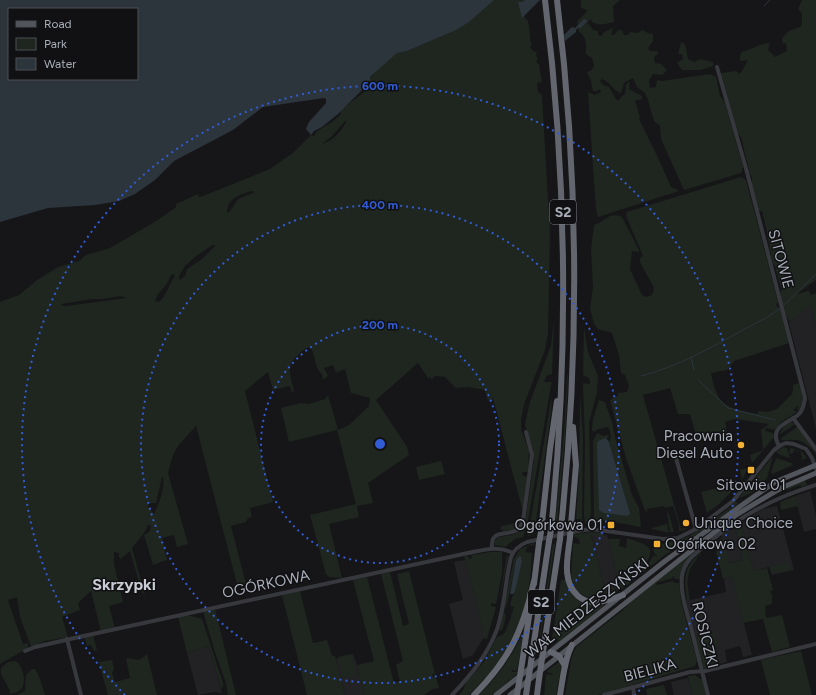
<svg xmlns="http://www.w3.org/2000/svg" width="816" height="695" viewBox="0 0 816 695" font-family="Figtree,sans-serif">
  <rect width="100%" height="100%" fill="#161618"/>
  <g fill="#222225">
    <path d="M 811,304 L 816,326 L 816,429 L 789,323 Z"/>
    <path d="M 810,491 L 816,515 L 816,529 L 804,532 L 795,496 Z"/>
    <path d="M 777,506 L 794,570 L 772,575 L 769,567 L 754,571 L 741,523 L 762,509 Z"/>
    <path d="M 735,527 L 743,560 L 728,563 L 721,535 Z"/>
    <path d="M 591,534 L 607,535 L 620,587 L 606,594 Z"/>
    <path d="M 465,560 L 483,631 L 484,637 L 473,655 L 463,659 L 449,604 L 463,600 L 454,562 Z"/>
    <path d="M 732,577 L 752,655 L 743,657 L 740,646 L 725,650 L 727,662 L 715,665 L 711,649 L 715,634 L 695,638 L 686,601 L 726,592 L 724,579 Z"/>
    <path d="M 209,646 L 222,693 L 214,692 L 198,695 L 187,653 Z"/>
    <path d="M 353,654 L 357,665 L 364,695 L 345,695 L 336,659 Z"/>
    <path d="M 688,678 L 692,695 L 674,695 L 671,682 Z"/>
  </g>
  <g fill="#1e261f" fill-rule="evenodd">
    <path d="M 486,0 L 525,0 L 522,2 L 526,14 L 524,17 C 532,21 528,36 532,45 L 530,47 L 533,51 L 537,52 L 536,56 L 538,58 L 536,62 L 539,64 L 542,82 L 537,83 L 538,92 L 542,95 L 542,97 L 550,233 L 548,334 L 545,350 L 524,404 L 521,420 L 521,429 L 529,451 L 528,472 L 523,472 L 522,475 L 527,477 L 523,512 L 493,398 L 488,401 L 485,390 L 468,387 L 456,388 L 445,377 L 436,376 L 436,377 L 434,376 L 432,380 L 430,377 L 428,378 L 418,363 L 376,400 L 407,447 L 409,455 L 368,483 L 373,503 L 357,506 L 359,517 L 329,524 L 342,578 L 329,577 L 326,574 L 310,515 L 356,504 L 337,430 L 289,442 L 281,408 L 300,403 L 309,404 L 325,399 L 328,395 L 338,430 L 349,425 L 369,406 L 370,398 L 351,393 L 345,369 L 336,373 L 333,365 L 324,368 L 328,376 L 323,380 L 322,374 C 314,368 316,355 310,347 C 304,348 301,352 297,356 C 285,367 291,376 294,391 L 292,393 L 290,386 L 273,390 L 268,372 L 245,391 L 273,502 L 250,508 L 252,517 L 247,519 L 246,522 L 231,526 L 246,584 L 237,584 L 196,426 L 178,446 L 173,455 L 168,473 L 188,544 L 177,547 L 174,535 L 162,538 L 167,560 L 153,565 L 144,535 L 150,531 L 151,525 L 148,525 L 144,533 L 132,548 L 145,596 L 142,592 L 130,551 L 121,559 L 119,557 L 119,553 L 114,552 L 114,564 L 123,602 L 109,606 L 115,628 L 101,632 L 91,591 L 78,603 L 80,610 L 62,617 L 68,637 L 45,641 L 31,647 L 20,617 L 17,597 L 8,600 L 23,644 L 28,643 L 28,648 L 0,664 L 0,302 L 19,295 L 37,280 L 58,267 L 79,261 L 86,255 L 110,248 L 158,220 L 176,207 L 176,204 L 198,194 L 199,197 L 203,196 L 270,169 L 294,152 L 311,135 L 314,136 L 317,131 L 332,122 L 341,114 L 340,111 L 342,109 L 364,92 C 368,76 383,63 397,53 C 400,51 405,51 409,50 C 420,45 435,40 445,33 C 459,23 473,11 486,0 ZM 347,119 C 344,129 333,141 322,144 L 331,137 ZM 251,191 L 255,192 L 238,199 L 230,211 L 227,213 C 227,198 240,195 251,191 ZM 213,245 L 216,245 L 202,259 L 187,269 L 185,276 L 180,280 L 179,276 L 185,266 L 196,256 ZM 172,274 L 175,275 C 171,281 165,298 159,302 L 155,301 L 158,294 L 166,285 ZM 120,296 L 127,298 L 66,306 L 63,306 L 61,304 L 92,299 L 103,299 ZM 162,477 L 163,477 C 165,488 159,504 154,514 L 148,507 L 149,503 L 156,503 Z"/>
    <path d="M 581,0 L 620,0 L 613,6 L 614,22 C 606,24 599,26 592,22 L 591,19 L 586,23 L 588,23 L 593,30 L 598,31 L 598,35 L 601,36 L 604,32 L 613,28 L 611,35 L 614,35 L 618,30 L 622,30 L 624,35 L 628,35 L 630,32 L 638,33 L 642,30 L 648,33 L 653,34 L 653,41 L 648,48 L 650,51 L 657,51 L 658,54 L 654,57 L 655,63 L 661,64 L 667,70 L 662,75 L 653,74 L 649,81 L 650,88 L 656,87 L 657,80 L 662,81 L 710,74 L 716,77 L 720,96 L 725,103 L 743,167 L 741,173 L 684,190 L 661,139 L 660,126 L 654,121 L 648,100 L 645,93 L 637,87 L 633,78 L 624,83 L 621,93 C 613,91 611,82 602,79 L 600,81 L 603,85 L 609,87 L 616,99 L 618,101 L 622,96 L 625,94 L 626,85 L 627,83 L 630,82 L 629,89 L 642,96 L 642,99 L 635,101 L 640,117 L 639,119 L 659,160 L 671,187 L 679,191 L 598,217 L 596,210 L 588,92 L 595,95 L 601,92 L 600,89 L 597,91 L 593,91 L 591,81 L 587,72 L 592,70 L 594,65 L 592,58 L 586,54 C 586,46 587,36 579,32 L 577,21 L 585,14 L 587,10 L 581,8 Z"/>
    <path d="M 802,0 L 816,0 L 816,280 L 798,293 C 802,294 805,291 809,291 L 811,295 L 816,293 L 816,326 L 811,305 L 790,322 L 784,313 L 780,292 L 782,291 L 775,266 L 773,264 C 769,246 767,228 762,211 L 758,211 L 752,187 L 752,177 L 750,174 L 741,137 L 737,132 L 721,73 L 736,71 L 740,74 L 748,60 L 740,61 L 740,56 L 742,52 C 751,50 761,43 770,43 L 768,50 L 775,57 L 787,51 L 786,43 L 783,44 L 782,38 L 789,31 L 800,27 L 802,24 L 802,14 L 798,9 Z"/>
    <path d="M 681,42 L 685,44 L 688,59 L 695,62 L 699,59 L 713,62 L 713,66 L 701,70 L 682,70 L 677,63 L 683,59 L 682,54 L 678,54 Z"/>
    <path d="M 741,177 L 746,180 L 778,302 L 776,305 L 781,311 L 789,343 L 734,361 L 727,370 L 711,373 C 717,406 726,408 757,414 L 759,411 L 768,412 L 777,409 L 792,394 L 793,391 L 793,385 L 799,383 C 802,393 805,401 799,410 L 797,409 L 799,407 L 798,406 L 793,410 L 797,412 L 781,422 L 775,430 L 766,428 L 765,431 L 773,433 L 774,437 L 748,468 L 742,480 L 740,470 L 748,468 L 752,463 L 750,455 L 761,451 L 763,449 L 761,430 L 769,424 L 735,419 L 725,422 L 727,433 L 698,442 L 690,414 L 678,414 L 670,388 L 643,395 L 681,529 L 690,526 L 684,530 L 679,531 L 679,525 L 673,506 L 665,508 L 664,506 L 647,509 L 647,512 L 645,511 L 626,458 L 610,400 L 618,396 L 618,393 L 627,392 L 629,386 L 625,375 L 621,373 L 619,355 L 612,333 L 598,329 L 594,324 L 590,308 L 593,287 L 591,249 L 594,225 C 603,223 609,211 622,217 L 639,250 L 639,252 L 632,251 L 630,269 L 642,295 L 646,297 L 652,295 L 654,288 L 640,262 L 640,258 L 643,256 L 626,216 L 627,212 Z"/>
    <path d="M 554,319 L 552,374 L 547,375 L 544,382 L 552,382 L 551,385 L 528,521 L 523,537 L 515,539 L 505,547 L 495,545 L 494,542 L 498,537 C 509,536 520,535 525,523 L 534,460 L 532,448 L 525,425 L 526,419 L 530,402 L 551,346 Z"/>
    <path d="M 584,327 L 588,352 L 598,376 L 597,392 L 589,423 L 591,511 L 590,522 L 585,523 L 584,515 L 585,444 L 583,385 L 583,383 L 590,384 L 589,378 L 583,375 Z"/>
    <path d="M 567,374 L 568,375 L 565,439 L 557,525 L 555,525 L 564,432 Z"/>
    <path d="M 552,395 L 551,413 L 535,528 L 530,527 C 528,532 533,532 535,534 L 528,536 Z"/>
    <path d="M 580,395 L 583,436 L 582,524 L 575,525 L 580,524 L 581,519 L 576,519 L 579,475 Z"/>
    <path d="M 599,400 L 605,402 L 612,422 L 615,437 L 632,495 L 639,508 L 641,527 L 603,520 L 594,521 L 593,441 L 596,435 L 598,433 L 603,436 L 608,435 L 609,436 L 607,439 L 630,513 L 609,442 C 612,437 611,432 608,427 L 599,429 L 594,432 L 592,430 L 593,419 Z"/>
    <path d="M 790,422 L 795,424 L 779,435 L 784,426 Z"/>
    <path d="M 797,427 L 798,428 L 812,447 L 816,451 L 816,454 C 809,445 801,438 789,440 C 785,440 783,441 780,439 Z"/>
    <path d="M 783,447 L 787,448 L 790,458 L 780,455 L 776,452 Z"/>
    <path d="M 791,448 L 802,452 L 807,458 L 798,461 L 802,459 L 802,456 L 801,455 L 801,452 L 794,450 L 793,453 L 790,454 L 789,451 Z"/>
    <path d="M 773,456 L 767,478 L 753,492 L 738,499 Z"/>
    <path d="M 776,458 L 792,463 L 793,465 L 772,474 L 771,472 Z"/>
    <path d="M 441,461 L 445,474 L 419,480 L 416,467 Z"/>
    <path d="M 805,480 L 807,485 L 802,487 L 800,485 L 777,493 Z"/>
    <path d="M 740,483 L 719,504 L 707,513 L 701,492 Z"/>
    <path d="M 795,496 L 798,506 L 781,510 L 780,502 Z"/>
    <path d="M 736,501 L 738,504 L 693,537 L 666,554 L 622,589 L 604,599 L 597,600 L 587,597 L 578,592 L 574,586 L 571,576 L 573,544 L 574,543 L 580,544 L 579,539 L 573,536 L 574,534 L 591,532 L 603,533 L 604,535 L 591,535 L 606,594 L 620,587 L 608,539 L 620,539 L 619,546 L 626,548 L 627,541 L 626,539 C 630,538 633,540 638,542 C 655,547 652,555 643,568 L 645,569 L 653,556 L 657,556 L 654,553 L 652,545 L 653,544 L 666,544 L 666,543 L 688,537 L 731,507 Z"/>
    <path d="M 667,512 L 669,514 L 674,532 L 670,532 Z"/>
    <path d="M 523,513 C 521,525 514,534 501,530 L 501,526 C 510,525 519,523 523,513 Z"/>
    <path d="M 741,523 L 754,571 L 767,568 L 773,590 L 770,591 L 771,594 L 772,594 L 772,604 L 765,606 L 766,618 L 782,615 L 790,647 L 772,652 L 763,619 L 743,623 L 732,577 L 723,579 L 714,543 L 722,537 L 729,563 L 743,560 L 735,527 Z"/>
    <path d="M 667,524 L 669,533 L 652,529 L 652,528 Z"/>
    <path d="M 714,536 C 697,549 683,557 680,579 L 675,579 L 673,576 L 672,576 L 673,578 L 656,583 L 657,585 L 673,581 L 675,583 L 679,583 L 681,601 L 697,661 L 695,666 L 598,695 L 565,695 L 572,656 L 576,647 L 622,611 L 638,595 Z"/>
    <path d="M 534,543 L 534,545 L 528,546 L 525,552 L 532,553 C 531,583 525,618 510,645 C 499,664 484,680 469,695 L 459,695 L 463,690 L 466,683 L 484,662 L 497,637 C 500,636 503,635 505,632 C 507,630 513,610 514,607 L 510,606 L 512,597 L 515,592 L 522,559 L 516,560 L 507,605 L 506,605 L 504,612 L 506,616 L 503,628 L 501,631 L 499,630 L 514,559 L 520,549 Z"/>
    <path d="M 553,544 L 555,544 L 538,653 L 537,654 Z"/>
    <path d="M 491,552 L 502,552 L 502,573 L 496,604 L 491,603 L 491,606 L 496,607 L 487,639 L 483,638 L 483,631 L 464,556 L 468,556 L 470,559 L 472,558 L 471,555 Z"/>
    <path d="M 507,553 L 508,558 L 499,604 Z"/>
    <path d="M 700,553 L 701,554 L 697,557 L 697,559 C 685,573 687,582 690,600 L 687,601 C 684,576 683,570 700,553 Z"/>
    <path d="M 788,562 L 790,570 L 772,574 L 770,567 Z"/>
    <path d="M 409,571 L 435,674 L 432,674 L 433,677 L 436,678 L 439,688 L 433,689 L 424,695 L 364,695 L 357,665 L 374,661 L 353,580 L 367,577 L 394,683 L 400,681 L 396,665 L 403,661 L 381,574 L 390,572 L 403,626 L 409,624 L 397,574 Z"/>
    <path d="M 561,580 L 565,580 C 571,600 584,606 605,605 L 551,648 L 551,647 L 559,640 L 558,639 L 552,639 Z"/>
    <path d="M 300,591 L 313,643 L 327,640 L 332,656 L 335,656 L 345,695 L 307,695 L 282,595 Z"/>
    <path d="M 215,609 L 236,695 L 228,695 L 226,683 L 215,652 L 204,615 L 204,612 Z"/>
    <path d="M 187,615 L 202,619 L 223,683 L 223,687 L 221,688 L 209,646 L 187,653 L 178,617 Z"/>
    <path d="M 525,629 L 517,671 L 512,670 L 512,672 L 518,672 L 517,674 L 492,695 L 479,695 C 499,675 513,655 525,629 Z"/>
    <path d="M 715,633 L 718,647 L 711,649 L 715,666 L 704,669 L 702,667 L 695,638 Z"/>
    <path d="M 93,635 L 97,650 L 94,651 L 91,645 L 87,646 L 84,636 Z"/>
    <path d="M 801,651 L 812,695 L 770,695 L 761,660 Z"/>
    <path d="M 147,654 L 157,695 L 108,695 L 99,662 L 112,660 L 114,669 L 112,673 L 115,682 L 130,678 L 126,658 C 137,659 138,663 147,654 Z"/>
    <path d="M 351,654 L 357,675 L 343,679 L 338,657 Z"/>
    <path d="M 16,661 C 22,665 27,681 22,688 C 19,692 15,693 10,694 L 10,691 L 1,674 L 1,668 L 8,662 Z"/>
    <path d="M 560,661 L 561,667 L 556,695 L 544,695 L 546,674 L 552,675 L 553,674 L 547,672 L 547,671 Z"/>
    <path d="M 32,669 L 35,669 L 39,676 L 45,695 L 17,695 L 25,691 L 26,675 Z"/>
    <path d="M 695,675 L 700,679 L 702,679 L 706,695 L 692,695 L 688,676 Z"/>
    <path d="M 664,685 L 667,695 L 647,695 L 646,689 Z"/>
  </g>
  <g fill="#2c353c" fill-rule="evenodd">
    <path d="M 0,0 L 494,0 L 469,22 L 456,30 L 407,51 L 397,53 L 371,76 L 369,82 L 361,91 L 338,114 L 322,127 L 314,131 L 311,135 L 306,129 L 309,122 L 326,103 L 326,99 L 324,98 L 263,107 L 233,130 L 174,161 L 155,180 L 135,194 L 119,201 L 95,205 L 48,208 L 0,222 ZM 9,9 L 137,9 L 137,79 L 9,79 Z"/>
    <path d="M 525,0 L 540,0 L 522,18 L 518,2 L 522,2 Z"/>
    <path d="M 584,19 L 588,21 L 579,29 L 579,27 L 576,30 L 576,32 L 565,41 L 564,35 L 572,27 L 575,28 Z"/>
    <path d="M 606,438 L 609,442 L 629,510 L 630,513 L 628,516 L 604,513 L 599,510 L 597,443 L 598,441 Z"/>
    <path d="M 520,556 L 521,557 L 522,561 L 515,592 L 513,594 L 510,594 L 516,560 Z"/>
  </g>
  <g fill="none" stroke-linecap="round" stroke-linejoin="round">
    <g stroke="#2c353c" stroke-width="1">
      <path d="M 764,6 L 770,0"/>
      <path d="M 784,305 L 816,274"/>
      <path d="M 691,357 L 694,370"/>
      <path d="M 641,376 C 677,367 710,348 743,330 C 755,323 769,318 780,308"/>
      <path d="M 698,380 L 728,408 L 775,420"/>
    </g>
    <g stroke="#37383d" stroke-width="4">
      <path d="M 717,67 L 747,172 L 805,398 C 804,404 803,411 798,415 C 788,423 768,427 779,446"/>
      <path d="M 793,418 L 816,449"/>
      <path d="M 674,451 L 696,529"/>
      <path d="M 492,548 C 490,523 516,543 523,521 L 532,455 L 526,432"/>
      <path d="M 67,639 L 81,695"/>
      <path d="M 25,651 L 35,647 L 79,637 L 468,553 C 484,550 498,545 513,553"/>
      <path d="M 633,687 L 634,695"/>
      <path d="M 452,695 C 470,676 486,657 496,632 C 505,608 505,581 511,557 C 514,549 520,545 527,542 L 577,531 L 592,529 L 663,539 L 678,538 L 696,529 L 733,501 L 774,450 L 781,445 L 786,443 L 794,444 L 806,449 L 812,458 L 816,469"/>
      <path d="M 604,695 L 690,672 L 705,671 L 816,644"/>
      <path d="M 708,695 C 702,671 696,648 690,624 C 686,609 680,592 682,576 C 684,561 696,553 707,544 C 741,515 774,498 816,485"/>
    </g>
    <g stroke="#53555c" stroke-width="5">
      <path d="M 496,695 L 665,561 L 742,505 L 775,482 L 816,465"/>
      <path d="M 510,695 L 736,515 L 781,488 L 816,473"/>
    </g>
    <g stroke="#63666e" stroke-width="6">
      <path d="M 545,0 C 567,176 569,353 551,530"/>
      <path d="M 557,0 C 579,178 580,349 561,528"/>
      <path d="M 571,525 L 576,465 L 573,427"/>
      <path d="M 541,532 L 550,449 L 557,401"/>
      <path d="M 570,537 C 568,556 561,581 578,596 C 584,601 592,603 599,602 C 607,601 615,598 623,595"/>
      <path d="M 534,584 L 539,543"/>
      <path d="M 543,652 L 560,539"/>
      <path d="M 551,652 L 559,656 L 565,666"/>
      <path d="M 531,662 L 549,541"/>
      <path d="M 521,670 L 530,610"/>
      <path d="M 474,695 C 510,659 523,630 534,581"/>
      <path d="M 526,695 L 527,688"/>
      <path d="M 537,695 L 539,679"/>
      <path d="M 560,695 C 563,679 564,660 572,645"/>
    </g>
    <g stroke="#63666e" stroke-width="6">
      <path d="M 570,537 L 571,525"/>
      <path d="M 560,539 L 561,528"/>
      <path d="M 549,541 L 551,530"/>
      <path d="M 539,543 L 541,532"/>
      <path d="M 539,679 L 543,652"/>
      <path d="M 527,688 L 531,662"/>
      <path d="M 517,695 L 521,670"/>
    </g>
  </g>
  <g fill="none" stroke="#325cd3" stroke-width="2" stroke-dasharray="2 4">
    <circle cx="380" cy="444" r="119"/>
    <circle cx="380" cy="444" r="239"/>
    <path d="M125 695A358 358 0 1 1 635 695"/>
  </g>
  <g fill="#f2b134" stroke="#111113" stroke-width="1.5">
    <circle cx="741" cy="445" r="4"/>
    <rect x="747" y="466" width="8" height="8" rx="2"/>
    <circle cx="686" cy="523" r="4"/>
    <rect x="607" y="521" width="8" height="8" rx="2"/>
    <rect x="653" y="540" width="8" height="8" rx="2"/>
  </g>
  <g text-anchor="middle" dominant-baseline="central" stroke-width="3" stroke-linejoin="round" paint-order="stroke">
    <g fill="#111113" stroke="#7b7e86" stroke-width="1">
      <rect x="550" y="200" width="26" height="24" rx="3"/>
      <rect x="528" y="590" width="26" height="24" rx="3"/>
    </g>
    <g font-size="14" font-weight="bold" fill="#a8adb8">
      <text x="563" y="212">S2</text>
      <text x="541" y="602">S2</text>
    </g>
    <g font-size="15" fill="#a8adb8" stroke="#111113">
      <text transform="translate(781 259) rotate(75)">SITOWIE</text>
      <text transform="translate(266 584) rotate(-12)">OGÓRKOWA</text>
      <text transform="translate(587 608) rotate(-38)">WAŁ MIEDZESZYŃSKI</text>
      <text transform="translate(705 635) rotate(76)">ROSICZKI</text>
      <text transform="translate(650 670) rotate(-15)">BIELIKA</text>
    </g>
    <g font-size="15" fill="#a8adb8" stroke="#111113" text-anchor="end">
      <text x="733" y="436">Pracownia<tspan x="733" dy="17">Diesel Auto</tspan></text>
      <text x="751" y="485" text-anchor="middle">Sitowie 01</text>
      <text x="694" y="523" text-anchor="start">Unique Choice</text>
      <text x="603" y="525">Ogórkowa 01</text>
      <text x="665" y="544" text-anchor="start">Ogórkowa 02</text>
    </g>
    <g font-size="16" font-weight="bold" fill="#c9ccd4" stroke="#111113">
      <text x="124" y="584">Skrzypki</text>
    </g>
  </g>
  <circle cx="380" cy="444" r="6" fill="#325cd3" stroke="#111113" stroke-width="2"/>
  <g font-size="12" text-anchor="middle" font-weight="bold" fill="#325cd3" stroke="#111113" stroke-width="3" stroke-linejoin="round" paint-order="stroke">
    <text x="380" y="90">600 m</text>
    <text x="380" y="209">400 m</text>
    <text x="380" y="329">200 m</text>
  </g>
  <rect x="8" y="8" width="130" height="72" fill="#111113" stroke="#4d4f55"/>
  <rect x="16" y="21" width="20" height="6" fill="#53555c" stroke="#4d4f55"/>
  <text x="44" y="28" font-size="12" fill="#a8adb8">Road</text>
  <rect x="16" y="38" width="20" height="12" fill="#1e261f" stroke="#4d4f55"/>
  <text x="44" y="48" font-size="12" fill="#a8adb8">Park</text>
  <rect x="16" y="58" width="20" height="12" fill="#2c353c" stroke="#4d4f55"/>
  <text x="44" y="68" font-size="12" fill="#a8adb8">Water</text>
</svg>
